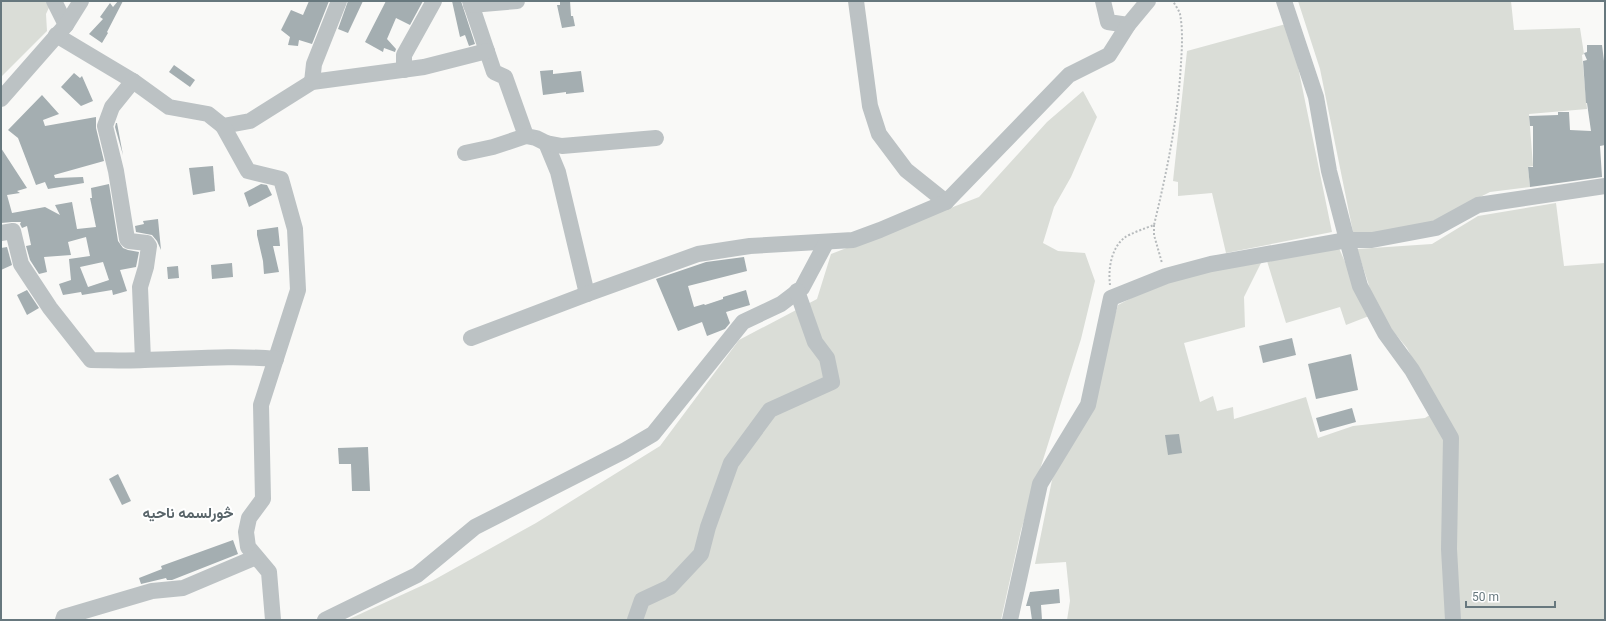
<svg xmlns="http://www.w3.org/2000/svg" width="1606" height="621" viewBox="0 0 1606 621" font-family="Roboto,Vazirmatn,sans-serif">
  <rect width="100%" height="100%" fill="#f9f9f7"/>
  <g fill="#daddd7">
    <path d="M 1,1 L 52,1 L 46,14 L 47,31 L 1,77 Z"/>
    <path d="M 1298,1 L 1511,1 L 1514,30 L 1580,28 L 1584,54 L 1582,55 L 1587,109 L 1529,114 L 1533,166 L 1528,167 L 1530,187 L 1490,192 L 1427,224 L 1370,234 L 1353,232 L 1320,69 Z"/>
    <path d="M 1286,24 L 1297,62 L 1332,232 L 1226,253 L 1212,193 L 1178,196 L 1178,182 L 1173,181 L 1187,51 Z"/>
    <path d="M 1083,91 L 1097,117 L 1071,177 L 1054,207 L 1043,243 L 1058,251 L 1085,253 L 1095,281 L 1081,339 L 1021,530 L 1001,620 L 347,620 L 432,581 L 536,523 L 660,446 L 739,340 L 817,299 L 831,254 L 979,197 L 1047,122 Z"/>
    <path d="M 1556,203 L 1564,266 L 1605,263 L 1605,620 L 1067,620 L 1070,601 L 1066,562 L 1035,564 L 1052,480 L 1089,403 L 1118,305 L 1164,281 L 1262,261 L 1244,297 L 1245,327 L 1184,343 L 1200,402 L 1213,396 L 1217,411 L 1233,407 L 1234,419 L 1306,397 L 1318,438 L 1353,426 L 1425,418 L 1438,410 L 1407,348 L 1378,313 L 1357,249 L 1432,244 L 1478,216 Z"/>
    <path d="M 1338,246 L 1369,316 L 1346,325 L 1340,307 L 1286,323 L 1267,261 Z"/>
  </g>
  <g fill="#a4aeb1" fill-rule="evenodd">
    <path d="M 118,1 L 123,1 L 107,32 L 108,33 L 102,43 L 89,34 L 103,19 L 100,17 L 110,3 L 113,7 Z"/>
    <path d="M 309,1 L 329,1 L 312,44 L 299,40 L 298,46 L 288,45 L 290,37 L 281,30 L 291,10 L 303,15 Z"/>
    <path d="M 348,1 L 363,1 L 348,33 L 338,29 Z"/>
    <path d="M 386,1 L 423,1 L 410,25 L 396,18 L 387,39 L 396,49 L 395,52 L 384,48 L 383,52 L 365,42 Z"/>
    <path d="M 452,1 L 461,1 L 475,44 L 469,46 L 465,35 L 460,37 Z"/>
    <path d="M 560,1 L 570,1 L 571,16 L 573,16 L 575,26 L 562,28 L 557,5 L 560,5 Z"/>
    <path d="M 1587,45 L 1602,45 L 1605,69 L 1605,145 L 1600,146 L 1602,177 L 1530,187 L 1528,167 L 1533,167 L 1533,126 L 1530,126 L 1529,116 L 1558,115 L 1558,112 L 1569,112 L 1570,130 L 1591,131 L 1587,103 L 1586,103 L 1583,61 L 1587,60 L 1584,53 L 1587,52 Z"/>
    <path d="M 174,65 L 195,80 L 190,87 L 169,72 Z"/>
    <path d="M 553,70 L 553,74 L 581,71 L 584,92 L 566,94 L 566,92 L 543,95 L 540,71 Z"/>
    <path d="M 74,73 L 80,78 L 82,76 L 93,101 L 81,106 L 61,87 Z"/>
    <path d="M 42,95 L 59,114 L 43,120 L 45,126 L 96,117 L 96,128 L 104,161 L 54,175 L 55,178 L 83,177 L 84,183 L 48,189 L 45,182 L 36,185 L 18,138 L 8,130 Z"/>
    <path d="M 116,123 L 117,123 L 123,155 L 115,127 Z"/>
    <path d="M 1,148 L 27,188 L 17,191 L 20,193 L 7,195 L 12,213 L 45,207 L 60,215 L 55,205 L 72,202 L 77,229 L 96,227 L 90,198 L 92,198 L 91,188 L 109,184 L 118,241 L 123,248 L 128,250 L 139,252 L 136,267 L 120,270 L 127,291 L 113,295 L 112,290 L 82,295 L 81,292 L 63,295 L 59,284 L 71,280 L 69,259 L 90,256 L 86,237 L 68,242 L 71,255 L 44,257 L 47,272 L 39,274 L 30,260 L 26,246 L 31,245 L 27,226 L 22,228 L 20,224 L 21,222 L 12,222 L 1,223 ZM 103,262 L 109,280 L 88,287 L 80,267 Z"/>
    <path d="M 213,166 L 215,191 L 193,195 L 189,168 Z"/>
    <path d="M 261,184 L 267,185 L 272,195 L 249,207 L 244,193 Z"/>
    <path d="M 158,219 L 161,250 L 157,241 L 152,235 L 136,232 L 135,226 L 144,224 L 143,221 Z"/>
    <path d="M 278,227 L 280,246 L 273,246 L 279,272 L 264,274 L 263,261 L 257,235 L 257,230 Z"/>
    <path d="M 7,247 L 12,265 L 1,270 L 1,248 Z"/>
    <path d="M 744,257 L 747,271 L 688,286 L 694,307 L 704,304 L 705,305 L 723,299 L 723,297 L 746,290 L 750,305 L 726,312 L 730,323 L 725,329 L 707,336 L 702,322 L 678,331 L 656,279 L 706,262 Z"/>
    <path d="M 232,263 L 233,277 L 212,279 L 211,265 Z"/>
    <path d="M 178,266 L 179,278 L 168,279 L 167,267 Z"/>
    <path d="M 27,290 L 39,308 L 27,315 L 17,295 Z"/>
    <path d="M 1292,338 L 1296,355 L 1263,363 L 1259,346 Z"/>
    <path d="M 1351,354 L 1358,390 L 1316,399 L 1308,364 Z"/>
    <path d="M 1352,408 L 1356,422 L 1320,432 L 1316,418 Z"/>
    <path d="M 1179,434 L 1182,453 L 1168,455 L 1165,435 Z"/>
    <path d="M 368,447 L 370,491 L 352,491 L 351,464 L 339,464 L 338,448 Z"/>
    <path d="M 118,474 L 131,501 L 122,505 L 109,479 Z"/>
    <path d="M 233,540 L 238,554 L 172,580 L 167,580 L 166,578 L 141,584 L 139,578 L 162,569 L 161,566 Z"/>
    <path d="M 1059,589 L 1060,603 L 1041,605 L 1042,620 L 1032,620 L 1030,606 L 1026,606 L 1030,592 Z"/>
  </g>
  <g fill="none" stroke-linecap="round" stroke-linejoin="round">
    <g stroke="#b7bbbd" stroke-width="2" stroke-dasharray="2 2" stroke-linecap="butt">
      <path d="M 1154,225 L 1154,235 L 1162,263"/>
      <path d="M 1110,285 C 1108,269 1111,249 1124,238 C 1131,233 1146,228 1154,225 C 1167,171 1178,118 1181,63 C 1182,47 1183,30 1180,14 C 1179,10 1175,5 1173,1"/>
    </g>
    <g stroke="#bcc2c4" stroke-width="16">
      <path d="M 54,1 L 66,25"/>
      <path d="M 470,1 L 494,72 L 505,77 L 526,136 L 536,138 L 546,143 L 558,172 L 587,294"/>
      <path d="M 856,1 L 870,106 L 879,134 L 906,170 L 946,202"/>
      <path d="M 1103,1 L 1108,22 L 1128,25"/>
      <path d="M 1284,1 L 1316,97 L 1329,171 L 1347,240 L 1360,286 L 1385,333 L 1412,370 L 1451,438 L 1449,549 L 1453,620"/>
      <path d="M 471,5 L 517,1"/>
      <path d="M 56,35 L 133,81 L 169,107 L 208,114 L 223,126 L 250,121 L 312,82 L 424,67 L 487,51"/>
      <path d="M 404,70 L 404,55 L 434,1"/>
      <path d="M 133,81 L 112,107 L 105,126 L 116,171 L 127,239 L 129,241 L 147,243 L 149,246 L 146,267 L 140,287 L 143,360"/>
      <path d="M 312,82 L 314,64 L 339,1"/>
      <path d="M 1,99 L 66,25 L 81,1"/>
      <path d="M 223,126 L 248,171 L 281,179 L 295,229 L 298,290 L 261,405 L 263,499 L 249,518 L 246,532 L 248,547 L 269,572 L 273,620"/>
      <path d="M 546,143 L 562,146 L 656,138"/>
      <path d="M 465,153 L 493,147 L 526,136"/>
      <path d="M 1,233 L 13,231 L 21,264 L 50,308 L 91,360 C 109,360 126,361 144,360 C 188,359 232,355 276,359"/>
      <path d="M 471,338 L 587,294 L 698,254 L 750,246 L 853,240 L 880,230 L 946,202 L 1069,75 L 1109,55 L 1128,25 L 1148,1"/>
      <path d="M 63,620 L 64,617 L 152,591 L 183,588 L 256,557"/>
      <path d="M 325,620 L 417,575 L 475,527 L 624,451 L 653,434 L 743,322 L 781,304 L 802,288 L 826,243"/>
      <path d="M 635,620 L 642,600 L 670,587 L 701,554 L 708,527 L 731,463 L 770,410 L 832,382 L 827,358 L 815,342 L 797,291"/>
      <path d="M 1010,620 L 1040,484 L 1088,405 L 1111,298 L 1166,276 L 1211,264 L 1347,240 L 1372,240 L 1436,228 L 1478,205 L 1605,186"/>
    </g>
  </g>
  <g text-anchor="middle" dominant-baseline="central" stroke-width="4" stroke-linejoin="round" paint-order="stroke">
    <g font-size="15" font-weight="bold" fill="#59656a" stroke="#fff">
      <text x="188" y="513">څورلسمه ناحیه</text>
    </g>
  </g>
  <rect width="1606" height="621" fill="none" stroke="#67787e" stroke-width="4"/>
  <path d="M1466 601v6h89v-6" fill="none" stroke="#67787e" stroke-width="2"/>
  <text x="1472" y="601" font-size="12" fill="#67787e" stroke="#ffffff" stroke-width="3" paint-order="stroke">50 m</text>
</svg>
